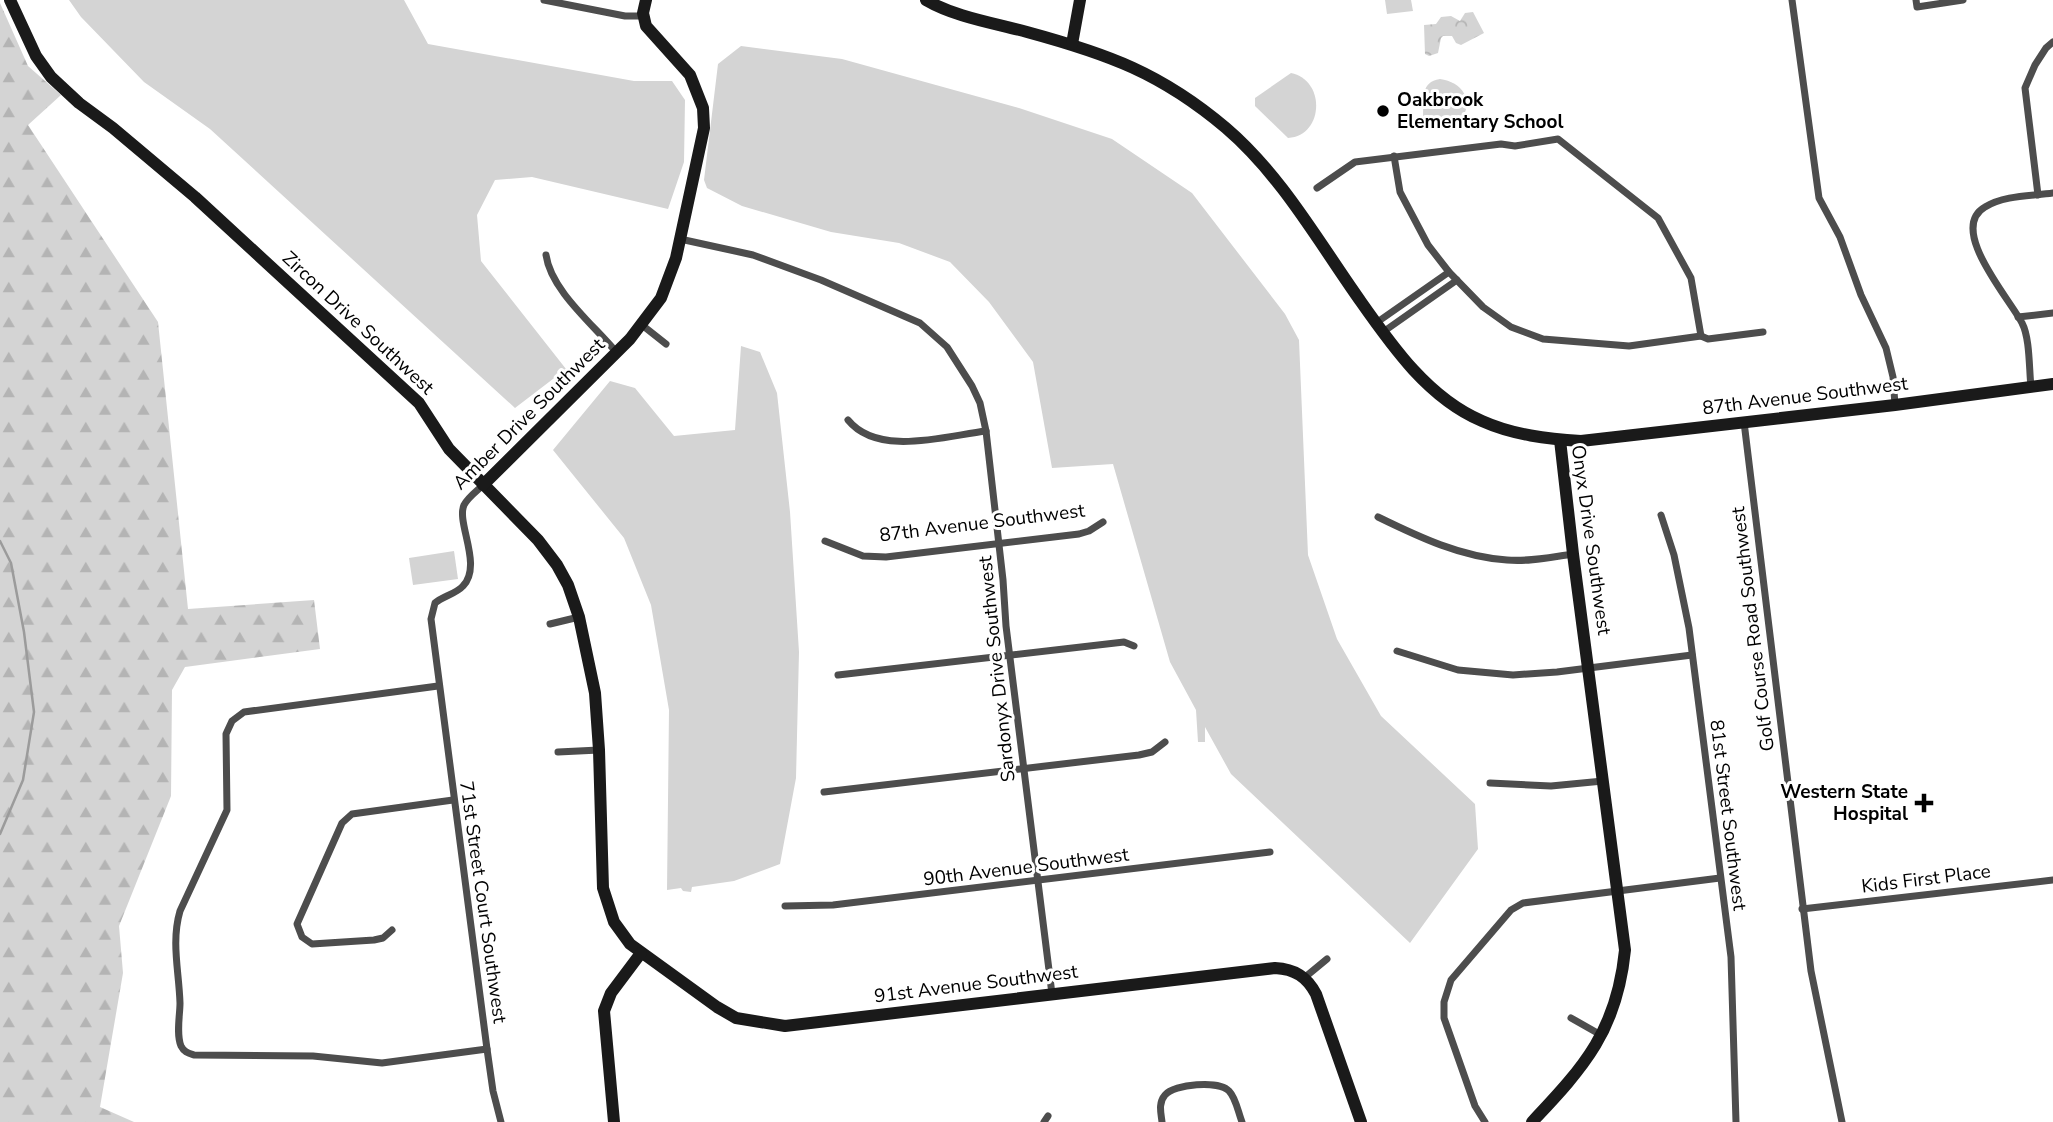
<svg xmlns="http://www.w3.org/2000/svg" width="2053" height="1122" viewBox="0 0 2053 1122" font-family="'Nunito Sans',sans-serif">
  <defs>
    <pattern id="forest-firs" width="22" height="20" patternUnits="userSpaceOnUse" patternTransform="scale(1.75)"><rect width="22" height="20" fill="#d4d4d4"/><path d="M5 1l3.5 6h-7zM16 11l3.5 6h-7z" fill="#b4b4b4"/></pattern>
    <pattern id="park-crowns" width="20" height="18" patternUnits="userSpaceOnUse" patternTransform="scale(1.75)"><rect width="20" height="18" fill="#d4d4d4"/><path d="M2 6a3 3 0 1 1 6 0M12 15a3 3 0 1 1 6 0" fill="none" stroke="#b4b4b4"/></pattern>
  </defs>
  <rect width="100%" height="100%" fill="#fff"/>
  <g fill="#d4d4d4">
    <path d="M 69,0 L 404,0 L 428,44 L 634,81 L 672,81 L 685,100 L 684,162 L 668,209 L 532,177 L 495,180 L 477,215 L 481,261 L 566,369 L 515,408 L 210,129 L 144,82 L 81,17 Z"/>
    <path d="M 1385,0 L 1411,0 L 1413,11 L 1387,14 Z"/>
    <path d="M 741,46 L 842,59 L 1019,108 L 1112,139 L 1192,193 L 1285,314 L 1299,340 L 1308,555 L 1337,639 L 1381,716 L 1475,804 L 1478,849 L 1410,943 L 1231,774 L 1205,727 L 1205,742 L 1198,742 L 1196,710 L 1170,662 L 1113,464 L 1052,468 L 1033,362 L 989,302 L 950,262 L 899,243 L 831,232 L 742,206 L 707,188 L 704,180 L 718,64 Z"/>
    <path d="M 1291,73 C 1326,80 1324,136 1288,138 L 1255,106 L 1255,98 Z"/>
    <path d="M 1440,79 C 1462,82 1475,100 1461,120 L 1426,122 L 1423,117 C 1424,99 1420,82 1440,79 Z"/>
    <path d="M 741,346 L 760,352 L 777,393 L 790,512 L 799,652 L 796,778 L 780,864 L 734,881 L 692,887 L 691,892 L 683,891 L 681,888 L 667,890 L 669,710 L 651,605 L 624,538 L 553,450 L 610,381 L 635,388 L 674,436 L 735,430 Z"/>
    <path d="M 454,551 L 458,579 L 413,585 L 409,558 Z"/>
  </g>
  <path fill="url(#forest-firs)" d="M 0,3 L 28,66 L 61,95 L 28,125 L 158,322 L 188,609 L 314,600 L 320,649 L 185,667 L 172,690 L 171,796 L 119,926 L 123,973 L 100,1107 L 134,1122 L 0,1122 Z"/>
  <path fill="url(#park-crowns)" d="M 1473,12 L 1484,33 L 1461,45 L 1456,43 L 1452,36 L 1443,36 L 1441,38 L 1438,53 L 1429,56 L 1425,54 L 1424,25 L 1436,24 L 1441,17 L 1451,16 L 1460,21 L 1465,13 Z"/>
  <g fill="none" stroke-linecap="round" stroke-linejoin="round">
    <path stroke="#9b9b9b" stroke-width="2.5" d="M 0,541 L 11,563 L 24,632 L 34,712 L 23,780 L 0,834"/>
    <g stroke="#4d4d4d" stroke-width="7">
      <path d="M 544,0 L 625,16 L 643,16"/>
      <path d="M 1792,0 L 1819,198 L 1840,237 L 1861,295 L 1886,348 L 1893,377 L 1895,405"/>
      <path d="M 1916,0 L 1917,7 L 1963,0"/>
      <path d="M 1394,156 L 1400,192 L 1428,245 L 1449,272 L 1483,307 L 1511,327 L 1543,339 L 1629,346 L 1701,336 L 1708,339 L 1763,332"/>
      <path d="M 1317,188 L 1355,162 L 1501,144 L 1515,146 L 1558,139 L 1658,218 L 1691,278 L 1701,336"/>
      <path d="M 2038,195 L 2025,88 L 2035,65 L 2046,48 L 2053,42"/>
      <path d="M 680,239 L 753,255 L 821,280 L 920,323 L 947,347 L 972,386 L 980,403 L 986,431 L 1003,580 L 1006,626 L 1052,994"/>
      <path d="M 546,255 C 551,291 595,326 617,353"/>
      <path d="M 2018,317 L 2053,313"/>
      <path d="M 1376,323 L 1449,272"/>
      <path d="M 642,325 L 666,344"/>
      <path d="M 1383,332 L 1457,280"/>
      <path d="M 2031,387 C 2029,369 2030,338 2022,323 C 2010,299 1947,229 1985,207 C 2004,195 2032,196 2053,193"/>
      <path d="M 848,420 C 878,457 945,436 986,431"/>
      <path d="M 1744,422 L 1811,971 L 1842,1122"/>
      <path d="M 483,485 C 477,491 468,497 464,505 C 456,523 483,565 463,586 C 456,594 443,596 435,603 L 431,619 L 487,1049 L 493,1091 L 501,1122"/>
      <path d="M 1661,515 L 1674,555 L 1689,628 L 1731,957 L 1736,1122"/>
      <path d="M 1378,517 C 1419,537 1461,557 1507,560 C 1529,562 1551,557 1573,554"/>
      <path d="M 825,541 L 863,556 L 886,557 L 1079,534 L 1089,531 L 1103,522"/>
      <path d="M 550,624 L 579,617"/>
      <path d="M 1397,651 L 1458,670 L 1513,675 L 1557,672 L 1692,655"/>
      <path d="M 838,675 L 1124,642 L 1134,646"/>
      <path d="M 438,686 L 244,712 L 232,721 L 226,734 L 227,810 L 180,911 C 171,942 179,971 180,1003 C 180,1015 176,1034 181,1046 C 184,1052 188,1053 194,1055 L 313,1056 L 382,1063 L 487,1049"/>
      <path d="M 558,752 L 599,750"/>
      <path d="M 1490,783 L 1551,786 L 1603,781"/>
      <path d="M 824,792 L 1139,755 L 1152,752 L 1165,742"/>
      <path d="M 785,906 L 833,905 L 1270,852"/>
      <path d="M 1802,909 L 2053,880"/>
      <path d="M 392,930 L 383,938 L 374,940 L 312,944 L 302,937 L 297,924 L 342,823 L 352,814 L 453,800"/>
      <path d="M 1304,978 L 1327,959"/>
      <path d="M 1571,1018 L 1601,1035"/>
      <path d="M 1044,1122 L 1048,1116"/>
      <path d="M 1162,1122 C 1161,1113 1158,1103 1165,1095 C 1174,1084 1219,1080 1229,1091 C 1236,1098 1238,1112 1242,1122"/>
      <path d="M 1485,1122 L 1475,1106 L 1444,1018 L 1444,1002 L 1451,980 L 1511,910 L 1523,903 L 1720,878"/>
    </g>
    <g stroke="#1a1a1a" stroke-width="12">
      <path d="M 10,0 L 36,56 L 51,77 L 79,103 L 113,128 L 195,197 L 419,403 L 449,449 L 538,540 L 557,565 L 568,585 L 579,617 L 595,693 L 599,750 L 603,888 L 614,922 L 630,944 L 717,1007 L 736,1018 L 785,1026 L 1275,968 C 1295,969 1307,977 1316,994 L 1361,1122"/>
      <path d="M 926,0 C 955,17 994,23 1027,32 C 1108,54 1161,73 1226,128 C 1281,175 1318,241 1359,299 C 1392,346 1428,398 1482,421 C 1513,435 1548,439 1581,441 L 1895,405 L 2053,384"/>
      <path d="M 1072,44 L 1080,0"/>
      <path d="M 483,485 L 630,339 L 661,298 L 676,258 L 704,128 L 703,108 L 690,75 L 646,26 L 643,13 L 646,0"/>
      <path d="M 614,1122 L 604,1011 L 611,993 L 641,953"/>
      <path d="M 1532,1122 C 1585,1066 1617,1030 1625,950 L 1573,554 L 1560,440"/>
    </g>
  </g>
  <g fill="#000" stroke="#fff" stroke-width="2.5">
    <circle cx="1383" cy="111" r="7"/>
    <path d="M1920.5 792.5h7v7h7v7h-7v7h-7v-7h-7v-7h7z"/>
  </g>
  <g text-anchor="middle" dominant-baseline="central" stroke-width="6" stroke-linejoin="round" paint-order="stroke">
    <g font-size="19" font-weight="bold" fill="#000" stroke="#fff" text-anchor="start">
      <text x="1397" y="100">Oakbrook<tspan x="1397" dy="22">Elementary School</tspan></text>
      <text x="1908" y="792" text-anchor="end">Western State<tspan x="1908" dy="22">Hospital</tspan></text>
    </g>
    <g font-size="19" fill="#000" stroke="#fff">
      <text transform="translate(358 323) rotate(43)">Zircon Drive Southwest</text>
      <text transform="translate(1805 396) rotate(-7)">87th Avenue Southwest</text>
      <text transform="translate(529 414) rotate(-45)">Amber Drive Southwest</text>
      <text transform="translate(982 523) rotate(-7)">87th Avenue Southwest</text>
      <text transform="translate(1591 540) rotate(82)">Onyx Drive Southwest</text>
      <text transform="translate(1753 629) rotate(-97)">Golf Course Road Southwest</text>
      <text transform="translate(997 669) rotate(-96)">Sardonyx Drive Southwest</text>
      <text transform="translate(1728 815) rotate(83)">81st Street Southwest</text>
      <text transform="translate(1026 867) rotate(-7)">90th Avenue Southwest</text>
      <text transform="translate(1926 879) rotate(-7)">Kids First Place</text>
      <text transform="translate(483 902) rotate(82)">71st Street Court Southwest</text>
      <text transform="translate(976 984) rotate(-7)">91st Avenue Southwest</text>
    </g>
  </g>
</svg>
